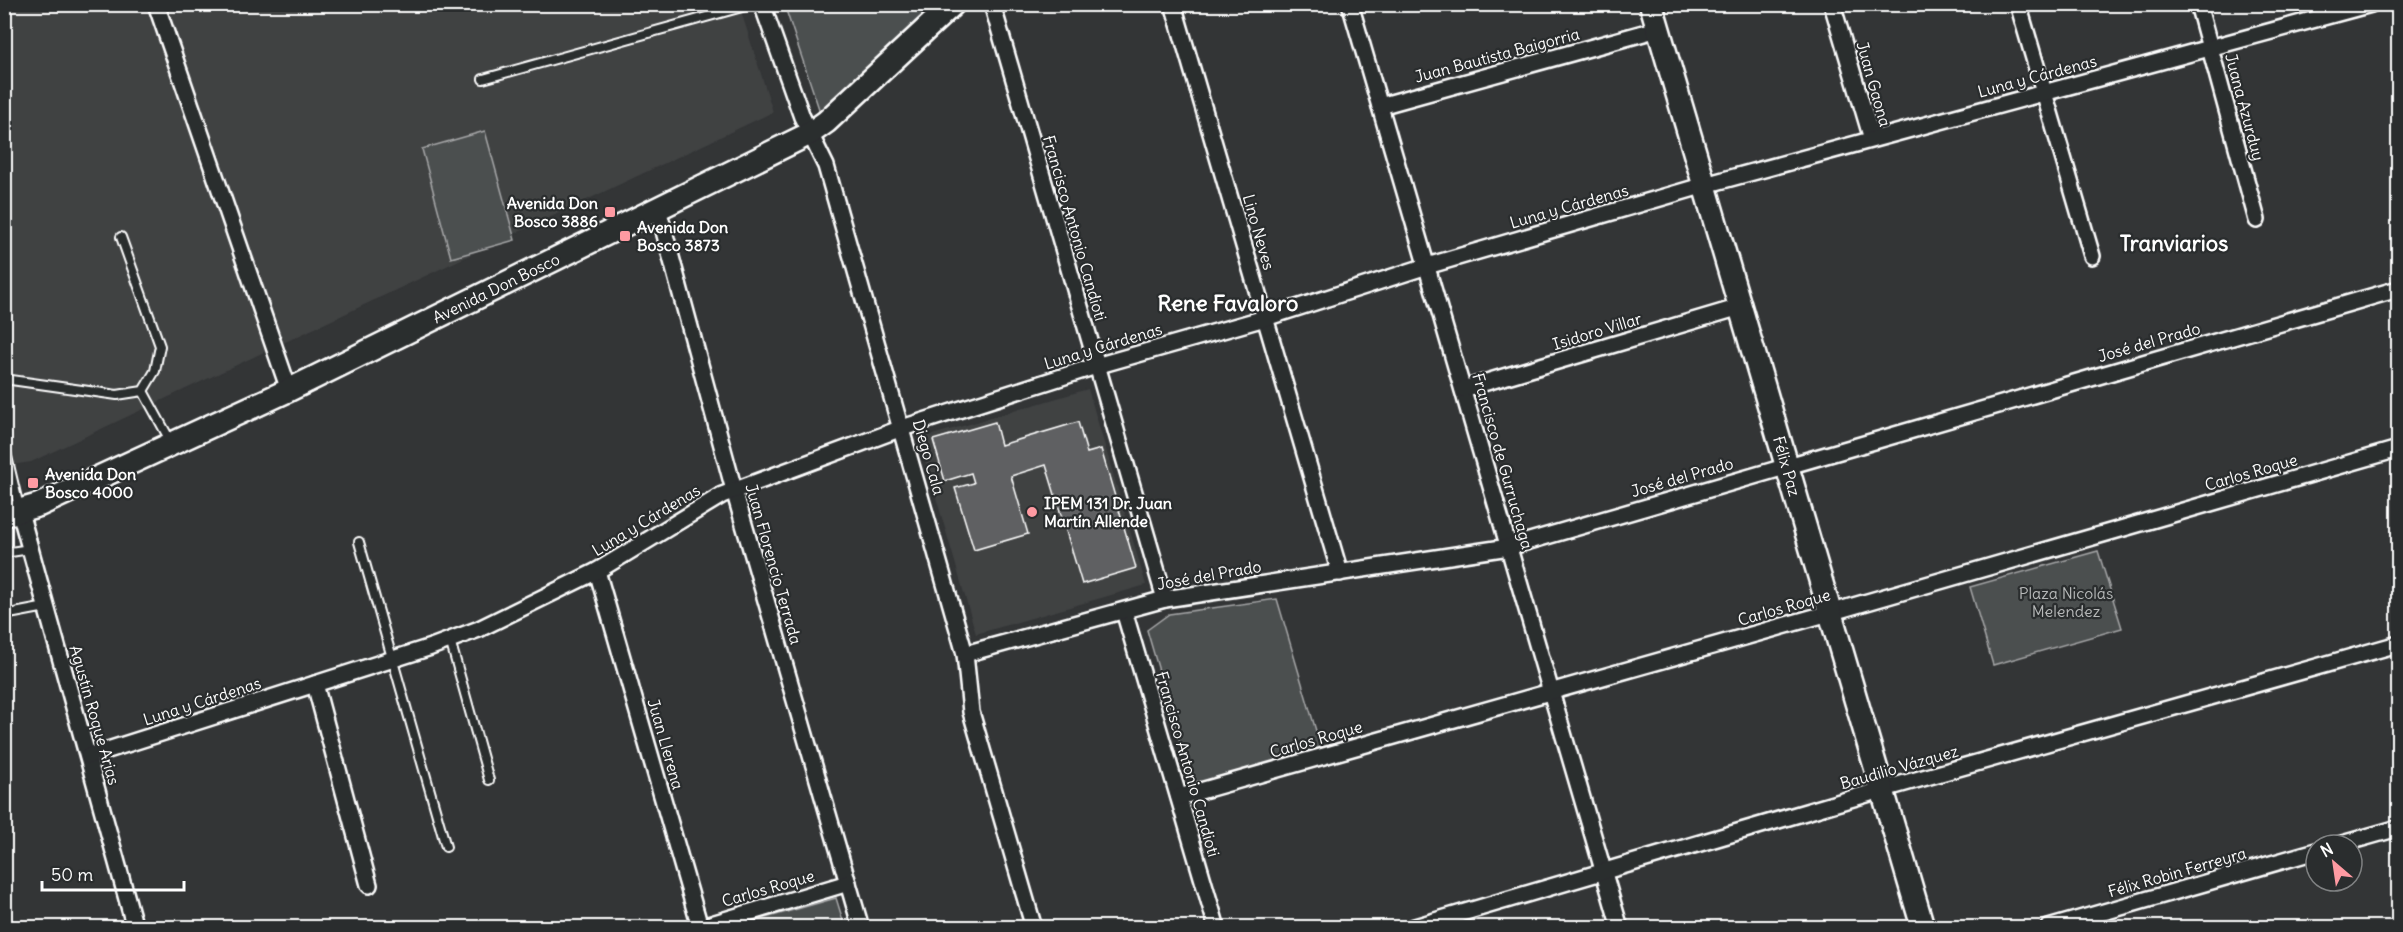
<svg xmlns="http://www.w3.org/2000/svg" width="2403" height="932" viewBox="0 0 2403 932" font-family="Delius,sans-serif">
  <rect width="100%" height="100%" fill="#333536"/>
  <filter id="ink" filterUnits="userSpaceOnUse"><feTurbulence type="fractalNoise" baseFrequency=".0167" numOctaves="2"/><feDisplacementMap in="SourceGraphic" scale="12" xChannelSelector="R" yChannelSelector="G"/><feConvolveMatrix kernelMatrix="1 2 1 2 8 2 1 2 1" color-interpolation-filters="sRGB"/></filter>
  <g filter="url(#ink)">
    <g fill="#404243">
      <path d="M 5,5 L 739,5 L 773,112 L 31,462 L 5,466 Z"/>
      <path d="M 1088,389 L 1146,585 L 976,634 L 919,439 Z"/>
    </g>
    <g fill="#4c4f50" stroke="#a6a7a8" stroke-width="1.5">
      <path d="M 784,4 L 937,5 L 820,112 Z"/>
      <path d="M 485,131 L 515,240 L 451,258 L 422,149 Z"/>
      <path d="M 2098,551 L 2122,628 L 1993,665 L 1970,587 Z"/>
      <path d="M 1277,599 L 1322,751 L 1202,785 L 1190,777 L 1147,630 L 1169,614 Z"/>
      <path d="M 836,898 L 845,927 L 734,927 Z"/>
    </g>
    <path fill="#5f6162" stroke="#fff" stroke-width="1.5" d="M 995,422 L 1001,445 L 1078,422 L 1087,453 L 1101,449 L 1136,568 L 1082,584 L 1046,465 L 1011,476 L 1028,534 L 974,550 L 955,488 L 974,483 L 971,473 L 945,481 L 933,440 Z"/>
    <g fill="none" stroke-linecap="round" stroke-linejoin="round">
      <g stroke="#fff" stroke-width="12">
        <g id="lane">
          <path d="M 483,79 L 753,4"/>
          <path d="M 4,379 L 117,395 L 143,391 L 155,371 L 160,346 L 121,237"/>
          <path d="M 143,391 L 171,442"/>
          <path d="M 4,444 L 19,507"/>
          <path d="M 359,542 L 446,847"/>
          <path d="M 4,553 L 30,549"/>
          <path d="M 4,615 L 46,607"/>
          <path d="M 450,640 L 489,780"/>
        </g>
      </g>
      <g stroke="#fff" stroke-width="20">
        <g id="street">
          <path d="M 156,4 L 289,390"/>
          <path d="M 762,4 L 802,117 L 826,166 L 965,654 L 971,712 L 1034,928"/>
          <path d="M 992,4 L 1165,599"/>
          <path d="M 1173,4 L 1340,573"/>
          <path d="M 1350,4 L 1620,928"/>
          <path d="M 1832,4 L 1872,139"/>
          <path d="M 2018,4 L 2092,256"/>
          <path d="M 2198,4 L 2257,220"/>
          <path d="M 1380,106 L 1658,29"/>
          <path d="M 658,209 L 734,490 L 861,928"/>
          <path d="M 1463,389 L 1740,307"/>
          <path d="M 20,512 L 135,928"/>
          <path d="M 597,571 L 700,927"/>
          <path d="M 1124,611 L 1217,928"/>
          <path d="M 965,654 L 1165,599 L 1509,547 L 2398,289"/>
          <path d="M 315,684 L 369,885"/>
          <path d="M 89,756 L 431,647 L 479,629 L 597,571 L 722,495 L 902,428 L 1096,366 L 1265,318 L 1427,266 L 1705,185 L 2371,4"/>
          <path d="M 1179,797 L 1829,613 L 2398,449"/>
          <path d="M 2338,845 L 2398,828"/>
          <path d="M 698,928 L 848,883"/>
          <path d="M 1411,928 L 1884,789 L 2398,644"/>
          <path d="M 2048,928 L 2316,851"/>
        </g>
      </g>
      <g stroke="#fff" stroke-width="27">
        <g id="secondary">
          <path d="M 1651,4 L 1923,928"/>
          <path d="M 4,515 L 39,505 L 289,390 L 809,134 L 826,122 L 953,4"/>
        </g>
      </g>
      <use href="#lane" stroke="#2a2d2e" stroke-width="8"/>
      <use href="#street" stroke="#2a2d2e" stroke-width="15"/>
      <use href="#secondary" stroke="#2a2d2e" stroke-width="22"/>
    </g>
  </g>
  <g fill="#ff9aa2" stroke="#2a2d2e" stroke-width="2">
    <rect x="604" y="206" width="12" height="12" rx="3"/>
    <rect x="619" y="230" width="12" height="12" rx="3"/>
    <rect x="27" y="477" width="12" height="12" rx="3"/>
    <circle cx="1032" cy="512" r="6"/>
  </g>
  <g text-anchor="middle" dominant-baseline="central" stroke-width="4.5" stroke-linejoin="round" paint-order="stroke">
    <g font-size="16" fill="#fff" stroke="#2a2d2e">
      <text transform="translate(1497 55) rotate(-15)">Juan Bautista Baigorria</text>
      <text transform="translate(2037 76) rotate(-15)">Luna y Cárdenas</text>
      <text transform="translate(1874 84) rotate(74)">Juan Gaona</text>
      <text transform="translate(2245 107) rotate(75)">Juana Azurduy</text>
      <text transform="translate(1569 206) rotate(-16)">Luna y Cárdenas</text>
      <text transform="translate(1075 228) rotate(74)">Francisco Antonio Candioti</text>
      <text transform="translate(1259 232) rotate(74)">Lino Neves</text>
      <text transform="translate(496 288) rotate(-26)">Avenida Don Bosco</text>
      <text transform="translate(1597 331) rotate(-17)">Isidoro Villar</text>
      <text transform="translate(2149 342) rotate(-16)">José del Prado</text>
      <text transform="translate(1103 346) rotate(-17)">Luna y Cárdenas</text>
      <text transform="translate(929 457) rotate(74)">Diego Cala</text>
      <text transform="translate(1503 461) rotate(74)">Francisco de Gurruchaga</text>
      <text transform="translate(1787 466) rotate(74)">Félix Paz</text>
      <text transform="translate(2251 472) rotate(-16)">Carlos Roque</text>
      <text transform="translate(1682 477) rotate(-16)">José del Prado</text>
      <text transform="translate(646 520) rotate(-31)">Luna y Cárdenas</text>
      <text transform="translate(774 564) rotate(74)">Juan Florencio Terrada</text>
      <text transform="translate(1209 575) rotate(-10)">José del Prado</text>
      <text transform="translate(1784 607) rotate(-16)">Carlos Roque</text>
      <text transform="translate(202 701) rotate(-18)">Luna y Cárdenas</text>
      <text transform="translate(95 715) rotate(74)">Agustín Roque Arias</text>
      <text transform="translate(1316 739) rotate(-16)">Carlos Roque</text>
      <text transform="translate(666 744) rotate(74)">Juan Llerena</text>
      <text transform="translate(1188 764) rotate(74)">Francisco Antonio Candioti</text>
      <text transform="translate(1899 767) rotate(-16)">Baudilio Vázquez</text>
      <text transform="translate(2177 872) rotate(-16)">Félix Robin Ferreyra</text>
      <text transform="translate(768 888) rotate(-16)">Carlos Roque</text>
    </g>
    <g font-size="16" font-weight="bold" fill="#fff" stroke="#2a2d2e" text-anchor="start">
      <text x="598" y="203" text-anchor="end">Avenida Don<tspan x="598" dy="18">Bosco 3886</tspan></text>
      <text x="637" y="227">Avenida Don<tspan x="637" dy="18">Bosco 3873</tspan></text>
      <text x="45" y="474">Avenida Don<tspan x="45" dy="18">Bosco 4000</tspan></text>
      <text x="1044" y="503">IPEM 131 Dr. Juan<tspan x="1044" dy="18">Martín Allende</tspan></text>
    </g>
    <g font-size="16" fill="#b7b9b9" stroke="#2a2d2e">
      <text x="2066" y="593">Plaza Nicolás<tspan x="2066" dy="18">Melendez</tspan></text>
    </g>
    <g font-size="22" font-weight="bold" fill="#fff" stroke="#2a2d2e">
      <text x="2174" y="243">Tranviarios</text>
      <text x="1228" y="303">Rene Favaloro</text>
    </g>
  </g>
  <rect width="2403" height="932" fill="none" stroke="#2a2d2e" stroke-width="24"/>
  <rect x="12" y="12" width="2379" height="908" fill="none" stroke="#fff" stroke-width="2" filter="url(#ink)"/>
  <g transform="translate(2334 863) rotate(331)"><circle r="28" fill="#2a2d2e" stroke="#7f8182" stroke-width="1.5"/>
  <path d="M0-4.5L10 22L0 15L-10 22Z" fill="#ff9aa2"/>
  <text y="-9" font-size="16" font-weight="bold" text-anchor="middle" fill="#ffffff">N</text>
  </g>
  <path d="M42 881v9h142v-9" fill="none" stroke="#ffffff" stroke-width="3"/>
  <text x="51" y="881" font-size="18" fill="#ffffff" stroke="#2a2d2e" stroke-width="4.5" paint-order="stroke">50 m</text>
</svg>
